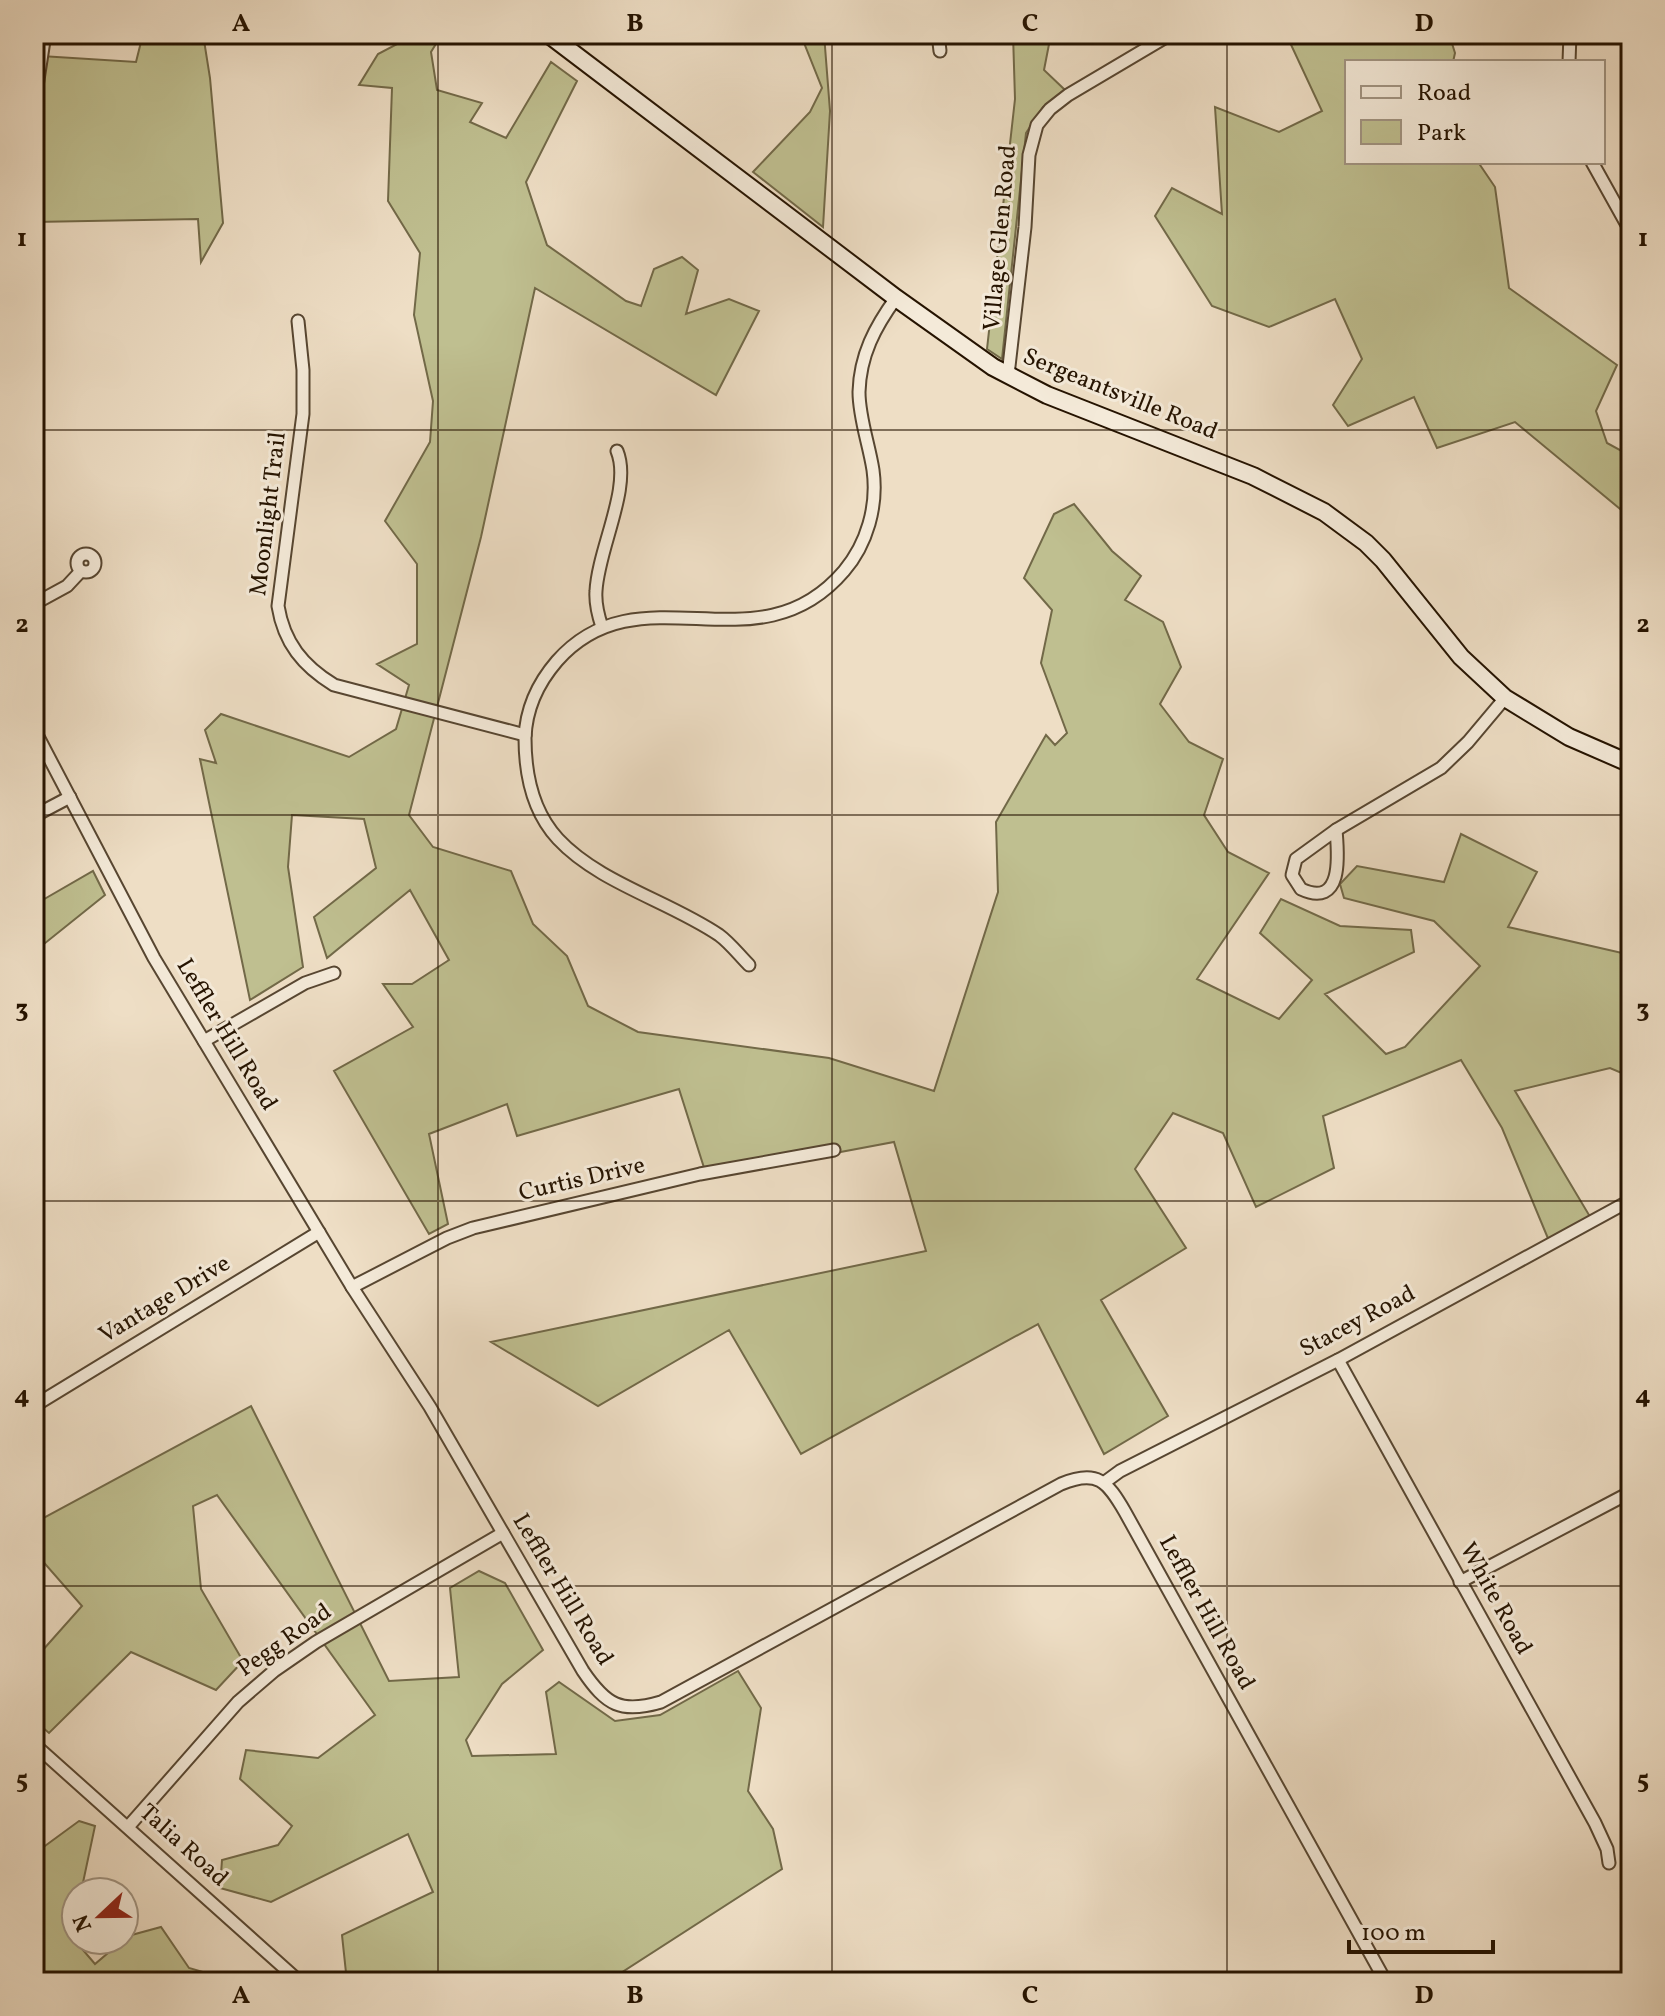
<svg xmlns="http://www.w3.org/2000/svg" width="1665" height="2016" viewBox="0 0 1665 2016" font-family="Vollkorn,serif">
  <rect width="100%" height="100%" fill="#eedec5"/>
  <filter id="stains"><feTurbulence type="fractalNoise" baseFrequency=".0025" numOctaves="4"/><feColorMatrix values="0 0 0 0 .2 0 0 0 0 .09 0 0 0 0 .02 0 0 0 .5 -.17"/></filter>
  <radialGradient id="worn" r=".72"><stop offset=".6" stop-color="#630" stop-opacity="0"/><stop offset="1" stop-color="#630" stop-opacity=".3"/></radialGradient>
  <g fill="#bfbf90" stroke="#726948" stroke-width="2">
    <path d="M 143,34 L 203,34 L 210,78 L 223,223 L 201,262 L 198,219 L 34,222 L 34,58 L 41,56 L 136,62 Z"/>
    <path d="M 409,34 L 442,34 L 431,52 L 437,90 L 482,103 L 470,122 L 506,138 L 551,62 L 577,81 L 526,182 L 547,245 L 626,301 L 641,306 L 654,269 L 682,257 L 698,270 L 686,314 L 729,299 L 759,311 L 716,395 L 535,288 L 481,537 L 409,815 L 433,847 L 511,871 L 533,924 L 567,956 L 588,1006 L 638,1032 L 829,1058 L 934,1091 L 998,892 L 996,822 L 1046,735 L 1055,745 L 1067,733 L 1041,663 L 1052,610 L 1024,578 L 1054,514 L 1074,504 L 1112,551 L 1141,576 L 1125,600 L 1163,622 L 1181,667 L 1160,704 L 1189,742 L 1223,759 L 1204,815 L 1228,852 L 1269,873 L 1197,979 L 1279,1019 L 1312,980 L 1260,933 L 1281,899 L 1340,926 L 1411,930 L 1414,952 L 1325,994 L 1386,1054 L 1405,1047 L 1480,966 L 1434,921 L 1344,898 L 1340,884 L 1357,866 L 1444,882 L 1461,834 L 1537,872 L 1508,927 L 1631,955 L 1631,1077 L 1610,1068 L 1515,1091 L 1595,1225 L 1552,1248 L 1502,1128 L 1461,1060 L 1323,1116 L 1334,1168 L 1256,1207 L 1223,1133 L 1173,1113 L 1135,1169 L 1186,1248 L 1101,1300 L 1168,1416 L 1104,1454 L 1038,1324 L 801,1454 L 729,1330 L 598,1406 L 491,1342 L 926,1251 L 894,1142 L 707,1177 L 679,1089 L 517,1136 L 507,1104 L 429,1134 L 448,1224 L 429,1234 L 334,1071 L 413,1027 L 383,984 L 412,984 L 449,960 L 410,890 L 327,958 L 314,917 L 376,868 L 364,819 L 292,815 L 288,867 L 303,967 L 250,1000 L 200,759 L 216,763 L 205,730 L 221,714 L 349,757 L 396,729 L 409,685 L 377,664 L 417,644 L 417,564 L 385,521 L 430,442 L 433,401 L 414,315 L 420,253 L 388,201 L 392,88 L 359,85 L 378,54 L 403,41 Z"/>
    <path d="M 796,34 L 824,34 L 830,111 L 823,227 L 753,172 L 810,112 L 822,88 L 802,38 Z"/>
    <path d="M 1013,34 L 1051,34 L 1044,70 L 1065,90 L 1043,107 L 1026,133 L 1002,359 L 987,349 L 1015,99 Z"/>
    <path d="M 1286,34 L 1449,34 L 1455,53 L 1453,62 L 1347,62 L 1347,162 L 1478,162 L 1495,187 L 1509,288 L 1617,365 L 1596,411 L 1607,443 L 1631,456 L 1631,518 L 1515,422 L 1437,448 L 1414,397 L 1348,426 L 1333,405 L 1362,359 L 1335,299 L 1269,327 L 1212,306 L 1155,216 L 1172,188 L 1222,214 L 1215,107 L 1279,132 L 1322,111 Z"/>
    <path d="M 93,871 L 105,895 L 34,952 L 34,905 Z"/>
    <path d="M 251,1406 L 389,1681 L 459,1677 L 450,1588 L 479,1571 L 505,1583 L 543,1650 L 502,1684 L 466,1740 L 472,1756 L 556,1754 L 546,1692 L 559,1682 L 615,1721 L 660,1715 L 738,1671 L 761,1708 L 748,1791 L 773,1829 L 782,1869 L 616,1976 L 600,1980 L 600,1982 L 347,1982 L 342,1935 L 433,1892 L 408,1834 L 271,1902 L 220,1888 L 222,1860 L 278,1845 L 292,1826 L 240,1779 L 246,1750 L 318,1758 L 375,1715 L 217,1495 L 193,1506 L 201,1589 L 243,1661 L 216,1690 L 131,1652 L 49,1733 L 34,1720 L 34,1660 L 82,1606 L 40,1558 L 34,1562 L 34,1523 Z"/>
    <path d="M 79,1821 L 95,1826 L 81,1892 L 76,1892 L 76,1915 L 71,1936 L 95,1964 L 128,1936 L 161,1927 L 189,1968 L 237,1982 L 34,1982 L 34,1854 Z"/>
  </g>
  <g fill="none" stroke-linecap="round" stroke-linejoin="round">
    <g stroke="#574631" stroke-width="15">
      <g id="minor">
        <path d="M 938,34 L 940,51"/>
        <path d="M 1569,62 L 1570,34"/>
        <path d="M 34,106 L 45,34"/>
        <path d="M 1592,162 L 1631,232"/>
        <path d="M 298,321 L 303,370 L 303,414 L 278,606 C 284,643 303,666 334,685 L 525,735"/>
        <path d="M 1008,375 L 1025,227 L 1029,155 L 1037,125 L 1050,109 L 1068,95 L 1171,34"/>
        <circle cx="86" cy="563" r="9"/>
        <path d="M 34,604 L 67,586 L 81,571"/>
        <path d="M 602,627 C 598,615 595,604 596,591 C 598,549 632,487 617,451"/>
        <path d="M 34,729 L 154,958 L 352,1287 L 430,1407 L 583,1671 C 606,1705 621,1714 661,1702 L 1061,1484 C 1097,1469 1107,1481 1125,1512 L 1386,1982"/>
        <path d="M 34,816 L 70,797"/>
        <path d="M 1336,830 L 1441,768 L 1468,742 L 1505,698"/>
        <path d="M 1336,830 C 1338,853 1344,909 1301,889 L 1292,875 L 1296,859 Z"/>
        <path d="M 749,965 C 739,955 730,943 719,935 C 669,901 599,883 558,839 C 533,812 525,774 525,738 C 526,709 538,683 557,661 C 641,566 757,673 844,571 C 867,544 878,506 873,470 C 869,444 859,418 859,392 C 860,355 875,327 896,298"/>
        <path d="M 204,1041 L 305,983 L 334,973"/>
        <path d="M 352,1287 L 447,1238 L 473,1228 L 700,1174 L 834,1150"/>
        <path d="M 1338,1360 L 1595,1823 L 1607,1849 L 1609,1863"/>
        <path d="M 34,1406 L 319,1232"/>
        <path d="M 1105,1482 L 1120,1471 L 1338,1360 L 1631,1200"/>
        <path d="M 1460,1582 L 1631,1492"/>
        <path d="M 34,1744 L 300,1982"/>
        <path d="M 128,1827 L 238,1702 L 274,1671 L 316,1642 L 503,1533"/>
      </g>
    </g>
    <g stroke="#251300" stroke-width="20">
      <path id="secondary" d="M 548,34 L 896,298 L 993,367 L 1047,395 L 1253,476 L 1324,512 L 1366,543 L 1383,560 L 1461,657 L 1505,698 L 1569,737 L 1631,764"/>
    </g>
    <use href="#minor" stroke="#f4ead9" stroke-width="11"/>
    <use href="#secondary" stroke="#f4ead9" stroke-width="16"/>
  </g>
  <path fill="none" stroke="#251300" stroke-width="2" stroke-opacity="0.55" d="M 438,34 L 438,1982M 832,34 L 832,1982M 1227,34 L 1227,1982M 34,430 L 1631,430M 34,815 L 1631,815M 34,1201 L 1631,1201M 34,1586 L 1631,1586"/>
  <g text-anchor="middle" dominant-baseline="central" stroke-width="6" stroke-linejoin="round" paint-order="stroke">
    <g font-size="24" fill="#251300" stroke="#f4ead9">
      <text transform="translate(1001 238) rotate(-85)">Village Glen Road</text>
      <text transform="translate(1120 395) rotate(22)">Sergeantsville Road</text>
      <text transform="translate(269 514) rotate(-83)">Moonlight Trail</text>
      <text transform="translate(226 1035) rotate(59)">Leffler Hill Road</text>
      <text transform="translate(582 1180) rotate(-13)">Curtis Drive</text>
      <text transform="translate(165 1300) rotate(-31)">Vantage Drive</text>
      <text transform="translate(1358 1322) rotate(-28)">Stacey Road</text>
      <text transform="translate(562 1590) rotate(59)">Leffler Hill Road</text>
      <text transform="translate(1495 1599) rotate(61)">White Road</text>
      <text transform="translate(1206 1613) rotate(61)">Leffler Hill Road</text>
      <text transform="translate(285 1641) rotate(-35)">Pegg Road</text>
      <text transform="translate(183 1846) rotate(42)">Talia Road</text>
    </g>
  </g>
  <rect width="1665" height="2016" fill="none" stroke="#eedec5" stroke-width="88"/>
  <rect x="1345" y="60" width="260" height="104" fill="#f4ead9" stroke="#a19482" stroke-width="2"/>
  <rect x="1361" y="86" width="40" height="12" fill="#f4ead9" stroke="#a19482" stroke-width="2"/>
  <text x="1417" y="100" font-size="24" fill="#251300">Road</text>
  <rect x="1361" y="120" width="40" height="24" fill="#bfbf90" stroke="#a19482" stroke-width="2"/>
  <text x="1417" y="140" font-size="24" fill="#251300">Park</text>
  <g transform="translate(100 1916) rotate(248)"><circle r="38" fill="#f4ead9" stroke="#a19482" stroke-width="2"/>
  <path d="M0-6L14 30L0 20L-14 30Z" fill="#8f2418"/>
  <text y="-12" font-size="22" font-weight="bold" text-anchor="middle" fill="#251300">N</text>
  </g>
  <path d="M1349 1940v12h144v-12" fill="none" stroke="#251300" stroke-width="4"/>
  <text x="1361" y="1940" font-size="24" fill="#251300" stroke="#f4ead9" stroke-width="6" paint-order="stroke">100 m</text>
  <rect x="44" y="44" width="1577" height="1928" fill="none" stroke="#251300" stroke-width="3"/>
  <g font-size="26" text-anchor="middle" font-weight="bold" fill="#251300">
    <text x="241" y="31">A</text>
    <text x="635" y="31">B</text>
    <text x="1030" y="31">C</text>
    <text x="1424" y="31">D</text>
    <text x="22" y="246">1</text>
    <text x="1643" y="246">1</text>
    <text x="22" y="632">2</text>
    <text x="1643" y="632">2</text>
    <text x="22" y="1017">3</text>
    <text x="1643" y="1017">3</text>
    <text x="22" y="1403">4</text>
    <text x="1643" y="1403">4</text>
    <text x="22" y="1788">5</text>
    <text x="1643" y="1788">5</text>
    <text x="241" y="2003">A</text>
    <text x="635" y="2003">B</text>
    <text x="1030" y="2003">C</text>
    <text x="1424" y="2003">D</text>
  </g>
  <rect width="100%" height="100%" filter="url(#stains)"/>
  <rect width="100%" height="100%" fill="url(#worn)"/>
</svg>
